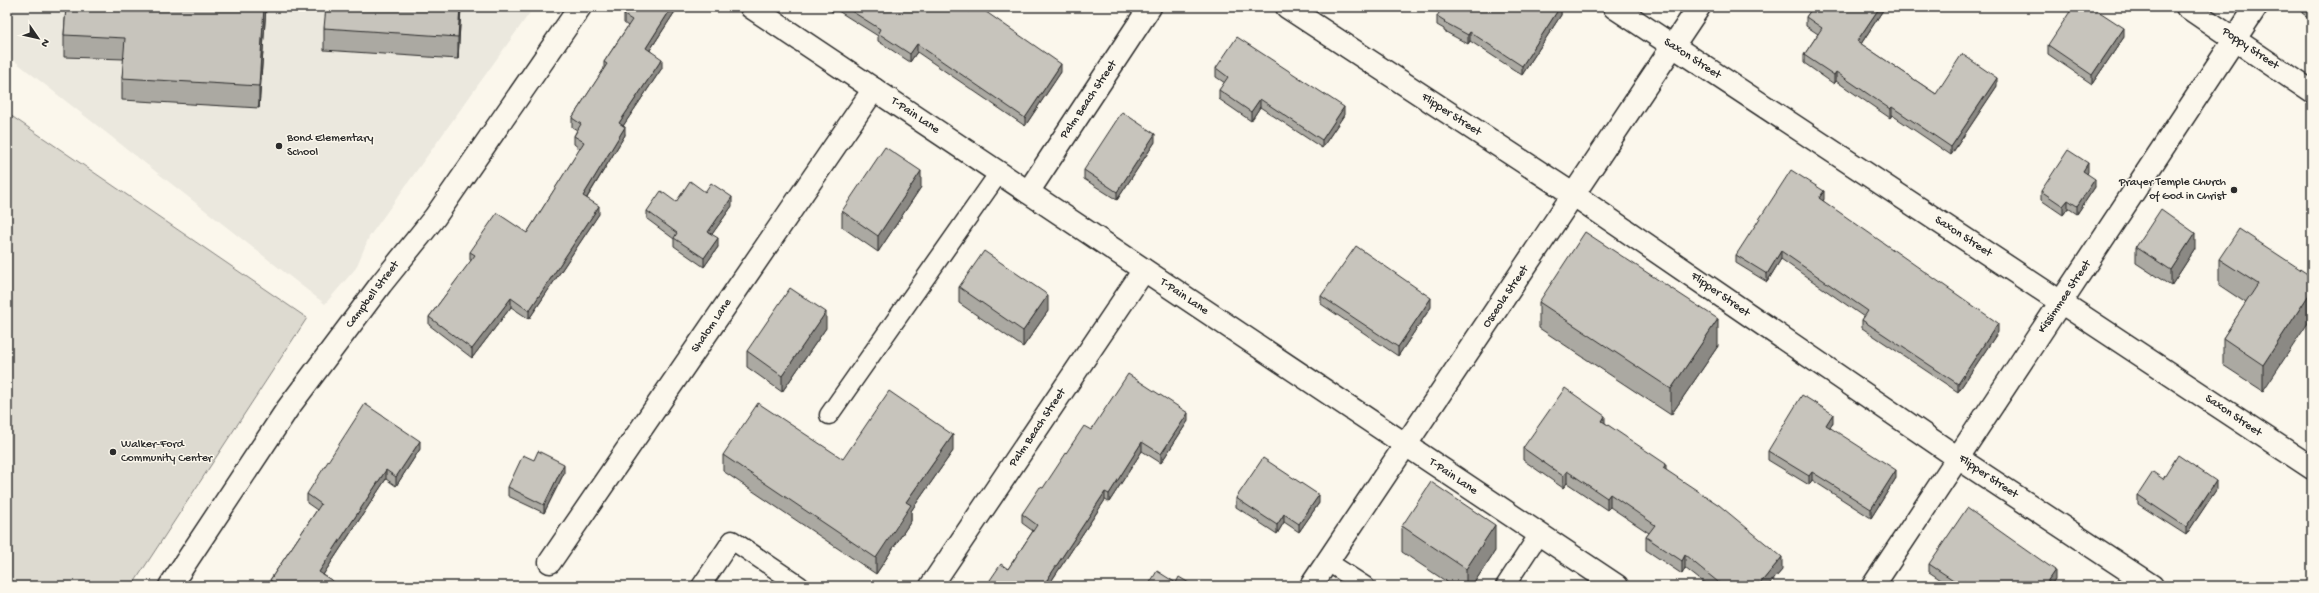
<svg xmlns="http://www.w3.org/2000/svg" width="2319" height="593" viewBox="0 0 2319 593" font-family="'Gochi Hand',sans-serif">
  <rect width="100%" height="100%" fill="#fbf7ec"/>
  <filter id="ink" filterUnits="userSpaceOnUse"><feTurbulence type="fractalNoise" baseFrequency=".025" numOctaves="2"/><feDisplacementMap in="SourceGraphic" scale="8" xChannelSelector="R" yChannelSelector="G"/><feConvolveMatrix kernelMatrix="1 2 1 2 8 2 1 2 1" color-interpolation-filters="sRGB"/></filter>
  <g filter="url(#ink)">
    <path fill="#ebe8de" d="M 7,7 L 534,7 L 369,237 L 356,268 L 325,304 L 7,55 Z"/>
    <path fill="#dddad0" stroke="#84827e" d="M 7,113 L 307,318 L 132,586 L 7,586 Z"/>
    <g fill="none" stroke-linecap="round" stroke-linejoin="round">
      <g stroke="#2b2b2b" stroke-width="21">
        <g id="service">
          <path d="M 829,415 L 999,173"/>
          <path d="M 1328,562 L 1365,586"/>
          <path d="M 701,586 L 732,540 L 800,586"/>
          <path d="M 1505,586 L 1539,534"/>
        </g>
      </g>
      <g stroke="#2b2b2b" stroke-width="25">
        <g id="minor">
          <path d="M 751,7 L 1617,586"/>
          <path d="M 1287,7 L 1574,195 L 1958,458 L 2152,586"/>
          <path d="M 1614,7 L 2312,468"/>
          <path d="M 2187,7 L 2312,92"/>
          <path d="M 1028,192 L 1150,7"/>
          <path d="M 550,562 L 874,89"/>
          <path d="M 170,586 L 288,408 L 381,284 L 435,217 L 580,7"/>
          <path d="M 931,586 L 1144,270"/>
          <path d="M 1873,586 L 2256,7"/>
        </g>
      </g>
      <g stroke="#2b2b2b" stroke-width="25">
        <path id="tertiary" d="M 1311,586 L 1699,7"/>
      </g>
      <use href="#service" stroke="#fbf7ec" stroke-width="18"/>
      <use href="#minor" stroke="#fbf7ec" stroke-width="22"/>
      <use href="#tertiary" stroke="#fbf7ec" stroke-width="22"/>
    </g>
    <g fill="#aba9a2" stroke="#2b2b2b">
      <path d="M 66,7 L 266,7 L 259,108 L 122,100 L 122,78 L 124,59 L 64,57 L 64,35 Z"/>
      <path d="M 461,7 L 458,59 L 324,50 L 324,28 Z"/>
      <path d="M 629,7 L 678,7 L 650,50 L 662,68 L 623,126 L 625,135 L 587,198 L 599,214 L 529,319 L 511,307 L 472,358 L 429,325 L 429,317 L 471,261 L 470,260 L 470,252 L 527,233 L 580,149 L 574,144 L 574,136 L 577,130 L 572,127 L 572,118 L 604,69 L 604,62 L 628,26 L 624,23 L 624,15 Z"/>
      <path d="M 825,7 L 962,7 L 1061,72 L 1025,126 L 917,52 L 910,62 L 878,41 L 878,36 L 835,9 L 833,12 Z"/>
      <path d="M 1561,7 L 1561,15 L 1522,75 L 1470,41 L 1468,44 L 1444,31 L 1444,29 L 1437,25 L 1437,16 Z"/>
      <path d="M 1813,7 L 1885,7 L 1861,44 L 1936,94 L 1997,86 L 1951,155 L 1892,115 L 1890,118 L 1836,81 L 1834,84 L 1804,63 L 1804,55 L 1818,34 L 1806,26 L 1806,17 Z"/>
      <path d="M 2302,7 L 2312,7 L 2312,20 L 2302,13 Z"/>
      <path d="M 2124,37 L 2092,84 L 2048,54 L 2048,45 Z"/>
      <path d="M 1216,68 L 1344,115 L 1322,148 L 1260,107 L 1251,121 L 1219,99 L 1219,90 L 1225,83 L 1216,77 Z"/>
      <path d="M 1155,142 L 1117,200 L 1084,179 L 1084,170 Z"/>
      <path d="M 2088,172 L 2087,173 L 2095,187 L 2077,214 L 2068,208 L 2063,215 L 2041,200 L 2041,191 Z"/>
      <path d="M 921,187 L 878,252 L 842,227 L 842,211 Z"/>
      <path d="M 705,192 L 732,206 L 712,234 L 718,247 L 704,267 L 674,246 L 674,239 L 647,219 L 647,211 L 676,202 Z"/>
      <path d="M 1824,199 L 1823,201 L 1998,332 L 1958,392 L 1862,328 L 1862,320 L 1864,317 L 1781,259 L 1767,282 L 1736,263 L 1736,255 Z"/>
      <path d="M 2136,247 L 2195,249 L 2171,286 L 2136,263 Z"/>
      <path d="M 2219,259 L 2312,277 L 2263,391 L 2223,365 L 2223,338 L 2246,303 L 2219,285 Z"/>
      <path d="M 959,287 L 1048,311 L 1023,347 L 959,303 Z"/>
      <path d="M 1321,296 L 1431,307 L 1398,356 L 1321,304 Z"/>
      <path d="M 1539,302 L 1718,346 L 1671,415 L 1539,328 Z"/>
      <path d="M 826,328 L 782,392 L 747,367 L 747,351 Z"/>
      <path d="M 1188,421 L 1161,463 L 1142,451 L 1109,502 L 1105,500 L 1048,586 L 986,586 L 1008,569 L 1033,531 L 1022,523 L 1022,514 L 1091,430 Z"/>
      <path d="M 1833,422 L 1830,428 L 1896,478 L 1871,518 L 1812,480 L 1809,485 L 1768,460 L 1768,451 Z"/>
      <path d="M 1605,423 L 1666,470 L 1782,570 L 1768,586 L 1708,586 L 1685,568 L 1682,574 L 1646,550 L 1646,537 L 1649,533 L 1610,507 L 1607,510 L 1567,483 L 1563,488 L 1523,460 L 1523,448 Z"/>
      <path d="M 420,449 L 396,486 L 386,479 L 323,575 L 340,586 L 270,586 L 270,580 L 317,510 L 307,503 L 307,494 Z"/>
      <path d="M 953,451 L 911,511 L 911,521 L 876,574 L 723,471 L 723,455 L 843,459 Z"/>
      <path d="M 564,473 L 544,513 L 508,496 L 508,487 Z"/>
      <path d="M 2216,490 L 2186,535 L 2138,504 L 2138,495 Z"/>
      <path d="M 1236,498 L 1319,503 L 1299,532 L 1284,522 L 1277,534 L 1236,507 Z"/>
      <path d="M 1402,526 L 1495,551 L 1472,586 L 1453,586 L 1402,552 Z"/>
      <path d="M 1929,564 L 2055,579 L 2050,586 L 1950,586 L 1929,572 Z"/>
    </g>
    <g fill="#8b8984" stroke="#2b2b2b">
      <path d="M 264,7 L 266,7 L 259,108 L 259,86 Z"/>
      <path d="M 460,7 L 461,7 L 458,59 L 458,37 Z"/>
      <path d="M 672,7 L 678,7 L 646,56 L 646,48 Z"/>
      <path d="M 833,7 L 835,7 L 835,9 L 833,12 Z"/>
      <path d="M 1560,7 L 1561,7 L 1561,15 L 1522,75 L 1522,66 Z"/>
      <path d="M 1880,7 L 1885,7 L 1857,50 L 1857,41 Z"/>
      <path d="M 2124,28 L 2124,37 L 2092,84 L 2092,75 Z"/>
      <path d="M 1470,32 L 1470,41 L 1468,44 L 1468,35 Z"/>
      <path d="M 917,44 L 917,52 L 910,62 L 910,54 Z"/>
      <path d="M 662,59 L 662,68 L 619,132 L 619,123 Z"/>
      <path d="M 1061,64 L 1061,72 L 1025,126 L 1025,118 Z"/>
      <path d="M 1836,72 L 1836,81 L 1834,84 L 1834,75 Z"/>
      <path d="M 1997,78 L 1997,86 L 1951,155 L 1951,147 Z"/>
      <path d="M 1260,99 L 1260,107 L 1251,121 L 1251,112 Z"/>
      <path d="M 1344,107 L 1344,115 L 1322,148 L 1322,140 Z"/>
      <path d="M 1892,107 L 1892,115 L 1890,118 L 1890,109 Z"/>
      <path d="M 625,127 L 625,135 L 583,204 L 583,196 Z"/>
      <path d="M 1155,134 L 1155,142 L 1117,200 L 1117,192 Z"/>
      <path d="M 2088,163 L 2088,172 L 2083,179 L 2083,171 Z"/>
      <path d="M 921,171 L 921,187 L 878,252 L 878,236 Z"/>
      <path d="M 2095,179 L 2095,187 L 2077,214 L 2077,206 Z"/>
      <path d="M 1824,191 L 1824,199 L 1819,207 L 1819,198 Z"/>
      <path d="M 732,197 L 732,206 L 708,240 L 708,232 Z"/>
      <path d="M 2068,200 L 2068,208 L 2063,215 L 2063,206 Z"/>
      <path d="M 599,206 L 599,214 L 529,319 L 529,311 Z"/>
      <path d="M 2195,233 L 2195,249 L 2171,286 L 2171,270 Z"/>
      <path d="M 718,238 L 718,247 L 704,267 L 704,258 Z"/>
      <path d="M 1781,251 L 1781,259 L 1767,282 L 1767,274 Z"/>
      <path d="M 2312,290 L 2312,317 L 2263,391 L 2263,365 Z"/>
      <path d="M 1048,295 L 1048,311 L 1023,347 L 1023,331 Z"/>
      <path d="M 511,298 L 511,307 L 472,358 L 472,349 Z"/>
      <path d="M 1431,298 L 1431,307 L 1398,356 L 1398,347 Z"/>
      <path d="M 826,312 L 826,328 L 782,392 L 782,376 Z"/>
      <path d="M 1718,319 L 1718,346 L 1671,415 L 1671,389 Z"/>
      <path d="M 1998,323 L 1998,332 L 1958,392 L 1958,384 Z"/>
      <path d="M 1188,413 L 1188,421 L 1161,463 L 1161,454 Z"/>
      <path d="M 1833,414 L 1833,422 L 1826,434 L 1826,425 Z"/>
      <path d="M 1605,416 L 1605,429 L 1602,421 Z"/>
      <path d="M 953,435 L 953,451 L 911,511 L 911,521 L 876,574 L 876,558 L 906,502 Z"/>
      <path d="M 420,441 L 420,449 L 396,486 L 396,477 Z"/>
      <path d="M 1142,442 L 1142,451 L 1109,502 L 1109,494 Z"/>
      <path d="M 564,464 L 564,473 L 544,513 L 544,505 Z"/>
      <path d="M 1666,464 L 1666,477 L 1663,468 Z"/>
      <path d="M 386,470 L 386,479 L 319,581 L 319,572 Z"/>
      <path d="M 1896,470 L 1896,478 L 1871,518 L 1871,509 Z"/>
      <path d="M 1567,471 L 1567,483 L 1563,488 L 1563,476 Z"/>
      <path d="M 1812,472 L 1812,480 L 1809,485 L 1809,476 Z"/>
      <path d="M 2216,481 L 2216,490 L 2186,535 L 2186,527 Z"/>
      <path d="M 1105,492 L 1105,500 L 1048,586 L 1043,586 Z"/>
      <path d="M 1610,494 L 1610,507 L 1607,510 L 1607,498 Z"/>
      <path d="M 1319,495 L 1319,503 L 1299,532 L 1299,524 Z"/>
      <path d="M 1284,514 L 1284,522 L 1277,534 L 1277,525 Z"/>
      <path d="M 1495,525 L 1495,551 L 1472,586 L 1466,586 L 1466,569 Z"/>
      <path d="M 1685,555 L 1685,568 L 1682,574 L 1682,561 Z"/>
      <path d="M 1782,557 L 1782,570 L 1768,586 L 1758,586 Z"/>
      <path d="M 2055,570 L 2055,579 L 2050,586 L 2044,586 Z"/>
      <path d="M 1964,581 L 1964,586 L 1961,586 L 1961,585 Z"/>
    </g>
    <g fill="#c7c4bc" stroke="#2b2b2b">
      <path d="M 66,7 L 264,7 L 259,86 L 122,78 L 125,38 L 64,35 Z"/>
      <path d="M 326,7 L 460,7 L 458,37 L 324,28 Z"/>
      <path d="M 629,7 L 672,7 L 646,48 L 662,59 L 619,123 L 625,127 L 583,196 L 599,206 L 529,311 L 511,298 L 472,349 L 429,317 L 475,255 L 470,252 L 497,213 L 527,233 L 584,142 L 574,136 L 581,124 L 572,118 L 607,64 L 604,62 L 632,20 L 624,15 Z"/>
      <path d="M 845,7 L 962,7 L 969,12 L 972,7 L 979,7 L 1061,64 L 1025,118 L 917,44 L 910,54 L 878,33 L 880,29 Z"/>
      <path d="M 1443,7 L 1560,7 L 1522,66 L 1470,32 L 1468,35 L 1444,22 L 1445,21 L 1437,16 Z"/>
      <path d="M 1813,7 L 1880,7 L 1857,41 L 1936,94 L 1962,54 L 1997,78 L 1951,147 L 1892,107 L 1890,109 L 1836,72 L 1834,75 L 1804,55 L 1822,28 L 1806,17 Z"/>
      <path d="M 2073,7 L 2092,7 L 2124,28 L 2092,75 L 2048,45 Z"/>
      <path d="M 2305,7 L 2312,7 L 2312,12 Z"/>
      <path d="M 1237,37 L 1344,107 L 1322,140 L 1260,99 L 1251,112 L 1219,90 L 1228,77 L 1216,68 Z"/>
      <path d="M 1122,112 L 1155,134 L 1117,192 L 1084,170 Z"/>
      <path d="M 885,147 L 921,171 L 878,236 L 842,211 Z"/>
      <path d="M 2068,150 L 2088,163 L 2083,171 L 2095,179 L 2077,206 L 2068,200 L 2063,206 L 2041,191 Z"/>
      <path d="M 1791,170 L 1824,191 L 1819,198 L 1998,323 L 1958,384 L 1862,320 L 1868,311 L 1781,251 L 1767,274 L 1736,255 Z"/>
      <path d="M 690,181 L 705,192 L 711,183 L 732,197 L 708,232 L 718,238 L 704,258 L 674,238 L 677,233 L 647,211 L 661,191 L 676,202 Z"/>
      <path d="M 2161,209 L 2195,233 L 2171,270 L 2136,247 Z"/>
      <path d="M 2239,229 L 2312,277 L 2312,290 L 2263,365 L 2223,338 L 2258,284 L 2219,259 Z"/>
      <path d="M 1585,232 L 1718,319 L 1671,389 L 1539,302 Z"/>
      <path d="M 1356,246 L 1431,298 L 1398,347 L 1321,296 Z"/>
      <path d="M 984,251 L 1048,295 L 1023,331 L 959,287 Z"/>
      <path d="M 790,288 L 826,312 L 782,376 L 747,351 Z"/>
      <path d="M 1128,374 L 1188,413 L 1161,454 L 1142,442 L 1109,494 L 1105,492 L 1043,586 L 986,586 L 1001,564 L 1008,569 L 1037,525 L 1022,514 L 1040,487 L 1043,488 L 1084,426 L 1091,430 Z"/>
      <path d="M 1565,388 L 1605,416 L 1602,421 L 1666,464 L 1663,468 L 1719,505 L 1782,557 L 1758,586 L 1723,586 L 1685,555 L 1682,561 L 1646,537 L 1655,525 L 1610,494 L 1607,498 L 1567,471 L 1563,476 L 1523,448 Z"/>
      <path d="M 889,391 L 953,435 L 906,502 L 911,505 L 876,558 L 723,455 L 758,403 L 843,459 Z"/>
      <path d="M 1802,395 L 1833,414 L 1826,425 L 1896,470 L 1871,509 L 1812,472 L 1809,476 L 1768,451 Z"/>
      <path d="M 365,404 L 420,441 L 396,477 L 386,470 L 319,572 L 340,586 L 272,586 L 275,583 L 270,580 L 321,504 L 307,494 Z"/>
      <path d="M 538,451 L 564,464 L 544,505 L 508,487 L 523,455 L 534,460 Z"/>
      <path d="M 2178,455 L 2216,481 L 2186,527 L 2138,495 L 2153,472 L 2163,479 Z"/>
      <path d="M 1263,458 L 1319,495 L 1299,524 L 1284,514 L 1277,525 L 1236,498 Z"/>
      <path d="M 1431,482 L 1495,525 L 1466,569 L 1402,526 Z"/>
      <path d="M 1967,508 L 2055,570 L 2044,586 L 1971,586 L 1964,581 L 1961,585 L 1929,564 Z"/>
      <path d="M 1157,571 L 1176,583 L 1179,577 L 1194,586 L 1148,586 Z"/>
    </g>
  </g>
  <g fill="#2b2b2b" stroke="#fbf7ec" stroke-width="1.5">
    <circle cx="279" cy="146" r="4"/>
    <circle cx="2234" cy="190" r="4"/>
    <circle cx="113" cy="452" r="4"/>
  </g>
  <g text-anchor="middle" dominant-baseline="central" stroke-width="3" stroke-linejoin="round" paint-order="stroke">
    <g font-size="12" fill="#2b2b2b" stroke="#fbf7ec">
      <text transform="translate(2250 49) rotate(34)">Poppy Street</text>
      <text transform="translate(1692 59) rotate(33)">Saxon Street</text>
      <text transform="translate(1089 100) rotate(-56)">Palm Beach Street</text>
      <text transform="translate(1451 115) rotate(33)">Flipper Street</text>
      <text transform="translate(915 116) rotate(34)">T-Pain Lane</text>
      <text transform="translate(1963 237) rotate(33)">Saxon Street</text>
      <text transform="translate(373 295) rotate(-53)">Campbell Street</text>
      <text transform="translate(1720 295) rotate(35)">Flipper Street</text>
      <text transform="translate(1184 297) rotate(34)">T-Pain Lane</text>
      <text transform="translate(1506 297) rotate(-56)">Osceola Street</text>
      <text transform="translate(2065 297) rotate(-56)">Kissimmee Street</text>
      <text transform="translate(712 326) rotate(-56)">Shalom Lane</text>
      <text transform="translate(2233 416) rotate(34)">Saxon Street</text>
      <text transform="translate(1038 428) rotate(-56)">Palm Beach Street</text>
      <text transform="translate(1453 477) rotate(34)">T-Pain Lane</text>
      <text transform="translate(1988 477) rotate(34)">Flipper Street</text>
    </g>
    <g font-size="12" fill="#2b2b2b" stroke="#fbf7ec" text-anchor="start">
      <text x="287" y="139">Bond Elementary<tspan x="287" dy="14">School</tspan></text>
      <text x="2226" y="183" text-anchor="end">Prayer Temple Church<tspan x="2226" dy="14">of God in Christ</tspan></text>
      <text x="121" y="445">Walker-Ford<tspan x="121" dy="14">Community Center</tspan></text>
    </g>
  </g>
  <rect width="2319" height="593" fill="none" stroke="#fbf7ec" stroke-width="24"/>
  <rect x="12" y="12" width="2295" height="569" fill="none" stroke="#2b2b2b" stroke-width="1.5" filter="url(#ink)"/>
  <g transform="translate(38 38) rotate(124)" stroke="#fbf7ec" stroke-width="3" paint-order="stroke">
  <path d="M0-3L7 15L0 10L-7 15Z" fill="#2b2b2b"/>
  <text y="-6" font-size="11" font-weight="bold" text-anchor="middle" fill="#2b2b2b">N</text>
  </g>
</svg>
